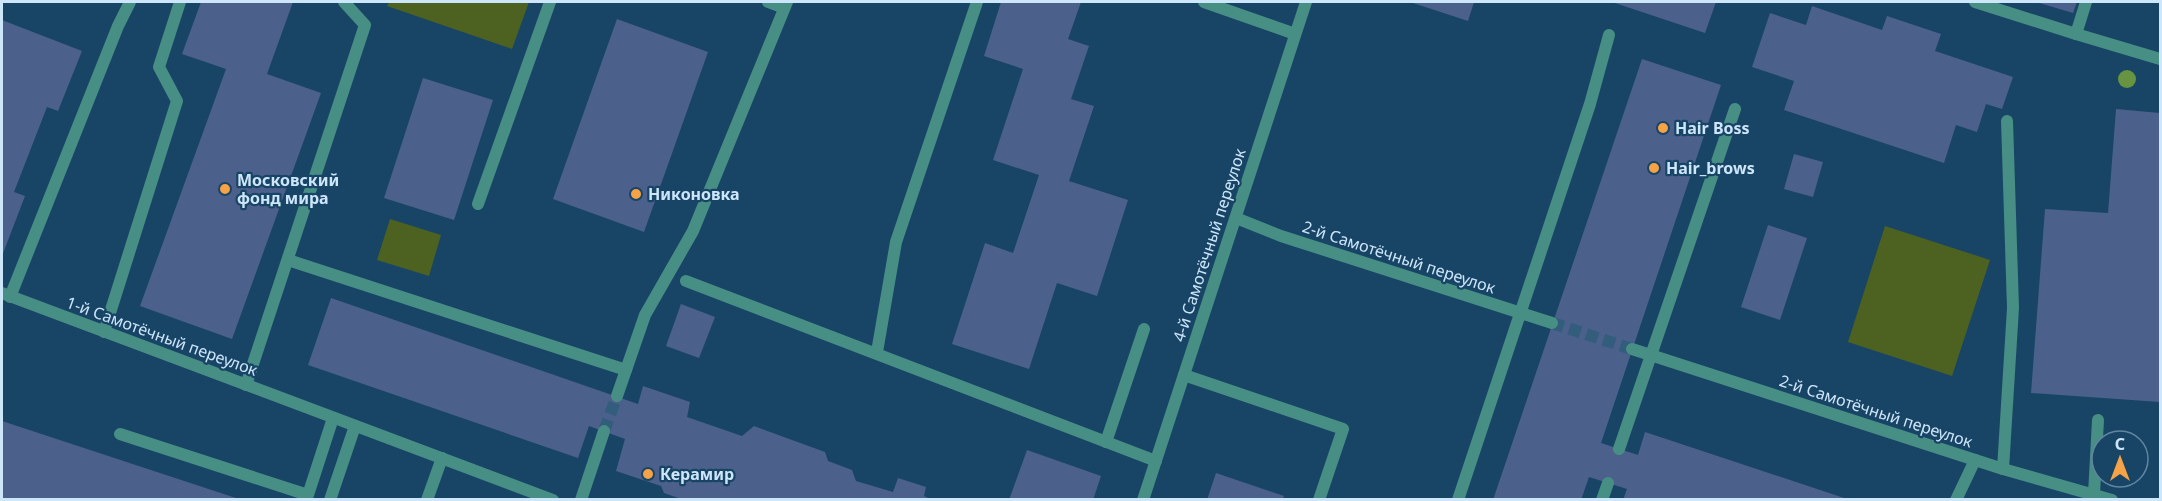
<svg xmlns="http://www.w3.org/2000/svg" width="2162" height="501" viewBox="0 0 2162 501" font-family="'Noto Sans',sans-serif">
  <rect width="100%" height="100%" fill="#184566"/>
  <g fill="#4d6120">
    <path d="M 389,2 L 529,2 L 512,49 L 387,6 Z"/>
    <path d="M 390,219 L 441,235 L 429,276 L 377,260 Z"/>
    <path d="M 1885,226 L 1990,260 L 1952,376 L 1848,342 Z"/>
  </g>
  <g fill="#4b608b">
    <path d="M 201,2 L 293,2 L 267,74 L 321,93 L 232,339 L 140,306 L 226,69 L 182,54 Z"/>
    <path d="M 1001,2 L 1081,2 L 1068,39 L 1089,46 L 1071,99 L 1094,106 L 1069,181 L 1128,200 L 1097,296 L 1057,283 L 1029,369 L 952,344 L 985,243 L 1013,253 L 1039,175 L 993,160 L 1023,69 L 984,56 Z"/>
    <path d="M 1410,2 L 1474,2 L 1468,21 Z"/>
    <path d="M 1612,2 L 1716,2 L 1705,33 Z"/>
    <path d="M 2036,2 L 2077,2 L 2073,13 Z"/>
    <path d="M 1812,6 L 1882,30 L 1887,16 L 1941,34 L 1935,51 L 2013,77 L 2002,109 L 1986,104 L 1977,132 L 1956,125 L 1944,163 L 1784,110 L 1794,81 L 1752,67 L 1770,13 L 1806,25 Z"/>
    <path d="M 617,19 L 708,52 L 644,232 L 553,199 Z"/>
    <path d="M 2,20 L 82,51 L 58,111 L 47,107 L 14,192 L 25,196 L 2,256 Z"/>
    <path d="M 1642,59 L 1721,85 L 1601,443 L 1638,455 L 1645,432 L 1850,500 L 1623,500 L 1627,489 L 1589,477 L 1581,500 L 1493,500 Z"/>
    <path d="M 423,78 L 493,100 L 454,220 L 384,198 Z"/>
    <path d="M 2116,109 L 2160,113 L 2160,402 L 2031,393 L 2045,209 L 2108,213 Z"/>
    <path d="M 1794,154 L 1823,162 L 1813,197 L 1784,189 Z"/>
    <path d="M 1768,225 L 1807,238 L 1780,320 L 1741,307 Z"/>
    <path d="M 331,298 L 638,404 L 643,386 L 690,402 L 687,417 L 742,436 L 754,426 L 825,452 L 828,461 L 852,470 L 856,481 L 893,492 L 898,478 L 926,487 L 924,496 L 932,500 L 684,500 L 664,493 L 661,486 L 616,471 L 625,439 L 589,426 L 578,458 L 308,365 Z"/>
    <path d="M 681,304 L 715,317 L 699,358 L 666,346 Z"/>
    <path d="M 2,421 L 239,499 L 239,500 L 2,498 Z"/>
    <path d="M 1027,450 L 1101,476 L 1093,500 L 1009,500 Z"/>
    <path d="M 1216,473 L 1284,496 L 1282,500 L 1207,500 Z"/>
  </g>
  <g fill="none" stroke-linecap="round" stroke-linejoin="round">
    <g stroke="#335d7c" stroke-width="12" stroke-dasharray="12 6" stroke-linecap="butt">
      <path d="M 1552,323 L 1632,349"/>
      <path d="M 604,431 L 617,396"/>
    </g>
    <g stroke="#478f85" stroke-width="12">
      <path d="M 768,2 L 784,8"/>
      <path d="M 1204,2 L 1295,34"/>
      <path d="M 1975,2 L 2076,34"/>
      <path d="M 2086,2 L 2076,34 L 2160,59"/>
      <path d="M 478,204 L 550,2"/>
      <path d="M 288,260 L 626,370"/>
      <path d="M 686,281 L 1156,461"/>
      <path d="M 10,297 L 118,26 L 130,2"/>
      <path d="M 104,332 L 177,101 L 159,67 L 180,2"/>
      <path d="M 877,352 L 896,242 L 977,2"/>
      <path d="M 1184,375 L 1343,429 L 1319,500"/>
      <path d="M 246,385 L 365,25 L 344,2"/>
      <path d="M 120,434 L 308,495 L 333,418"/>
      <path d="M 1106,442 L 1144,329"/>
      <path d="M 1619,449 L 1735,109"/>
      <path d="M 2003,469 L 2013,308 L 2007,121"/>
      <path d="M 2094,494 L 2098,420"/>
      <path d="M 330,500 L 355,426"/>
      <path d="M 427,500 L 442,458"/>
      <path d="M 1458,500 L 1590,104 L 1609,35"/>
      <path d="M 1602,500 L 1608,483"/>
      <path d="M 1956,500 L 1975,460"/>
    </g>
    <g stroke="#478f85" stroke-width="12">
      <path d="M 1236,218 L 1281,236 L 1552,323"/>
      <path d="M 2,293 L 553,500"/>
      <path d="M 1632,349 L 2003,469 L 2112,500"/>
      <path d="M 617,396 L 645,315 L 693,231 L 787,2"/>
      <path d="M 581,500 L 604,431"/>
      <path d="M 1143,500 L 1306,2"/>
    </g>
  </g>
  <circle fill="#669441" cx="2127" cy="79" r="9"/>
  <g fill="#f6a247" stroke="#184566" stroke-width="2">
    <circle cx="1663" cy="128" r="6"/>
    <circle cx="1654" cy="168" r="6"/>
    <circle cx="225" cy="189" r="6"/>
    <circle cx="636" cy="194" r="6"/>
    <circle cx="648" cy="474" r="6"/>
  </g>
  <g text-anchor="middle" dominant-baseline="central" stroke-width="4.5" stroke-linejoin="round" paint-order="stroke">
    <g font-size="16" font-weight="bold" fill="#cee6fa" stroke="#184566" text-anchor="start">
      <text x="1675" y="128">Hair Boss</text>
      <text x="1666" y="168">Hair_brows</text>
      <text x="237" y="180">Московский<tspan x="237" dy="18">фонд мира</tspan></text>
      <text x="648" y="194">Никоновка</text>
      <text x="660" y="474">Керамир</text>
    </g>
    <g font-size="16" fill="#cee6fa" stroke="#184566">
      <text transform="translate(1209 245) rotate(-72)">4-й Самотёчный переулок</text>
      <text transform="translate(1399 257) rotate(18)">2-й Самотёчный переулок</text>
      <text transform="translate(162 336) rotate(20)">1-й Самотёчный переулок</text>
      <text transform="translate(1876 411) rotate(18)">2-й Самотёчный переулок</text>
    </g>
  </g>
  <rect width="2162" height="501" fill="none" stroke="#cee6fa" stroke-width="6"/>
  <g transform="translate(2120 459)"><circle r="28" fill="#184566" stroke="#6185a1" stroke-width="1.5"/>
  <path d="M0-4.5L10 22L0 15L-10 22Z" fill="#f6a247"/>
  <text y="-9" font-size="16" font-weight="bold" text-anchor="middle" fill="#cee6fa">С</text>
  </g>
</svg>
